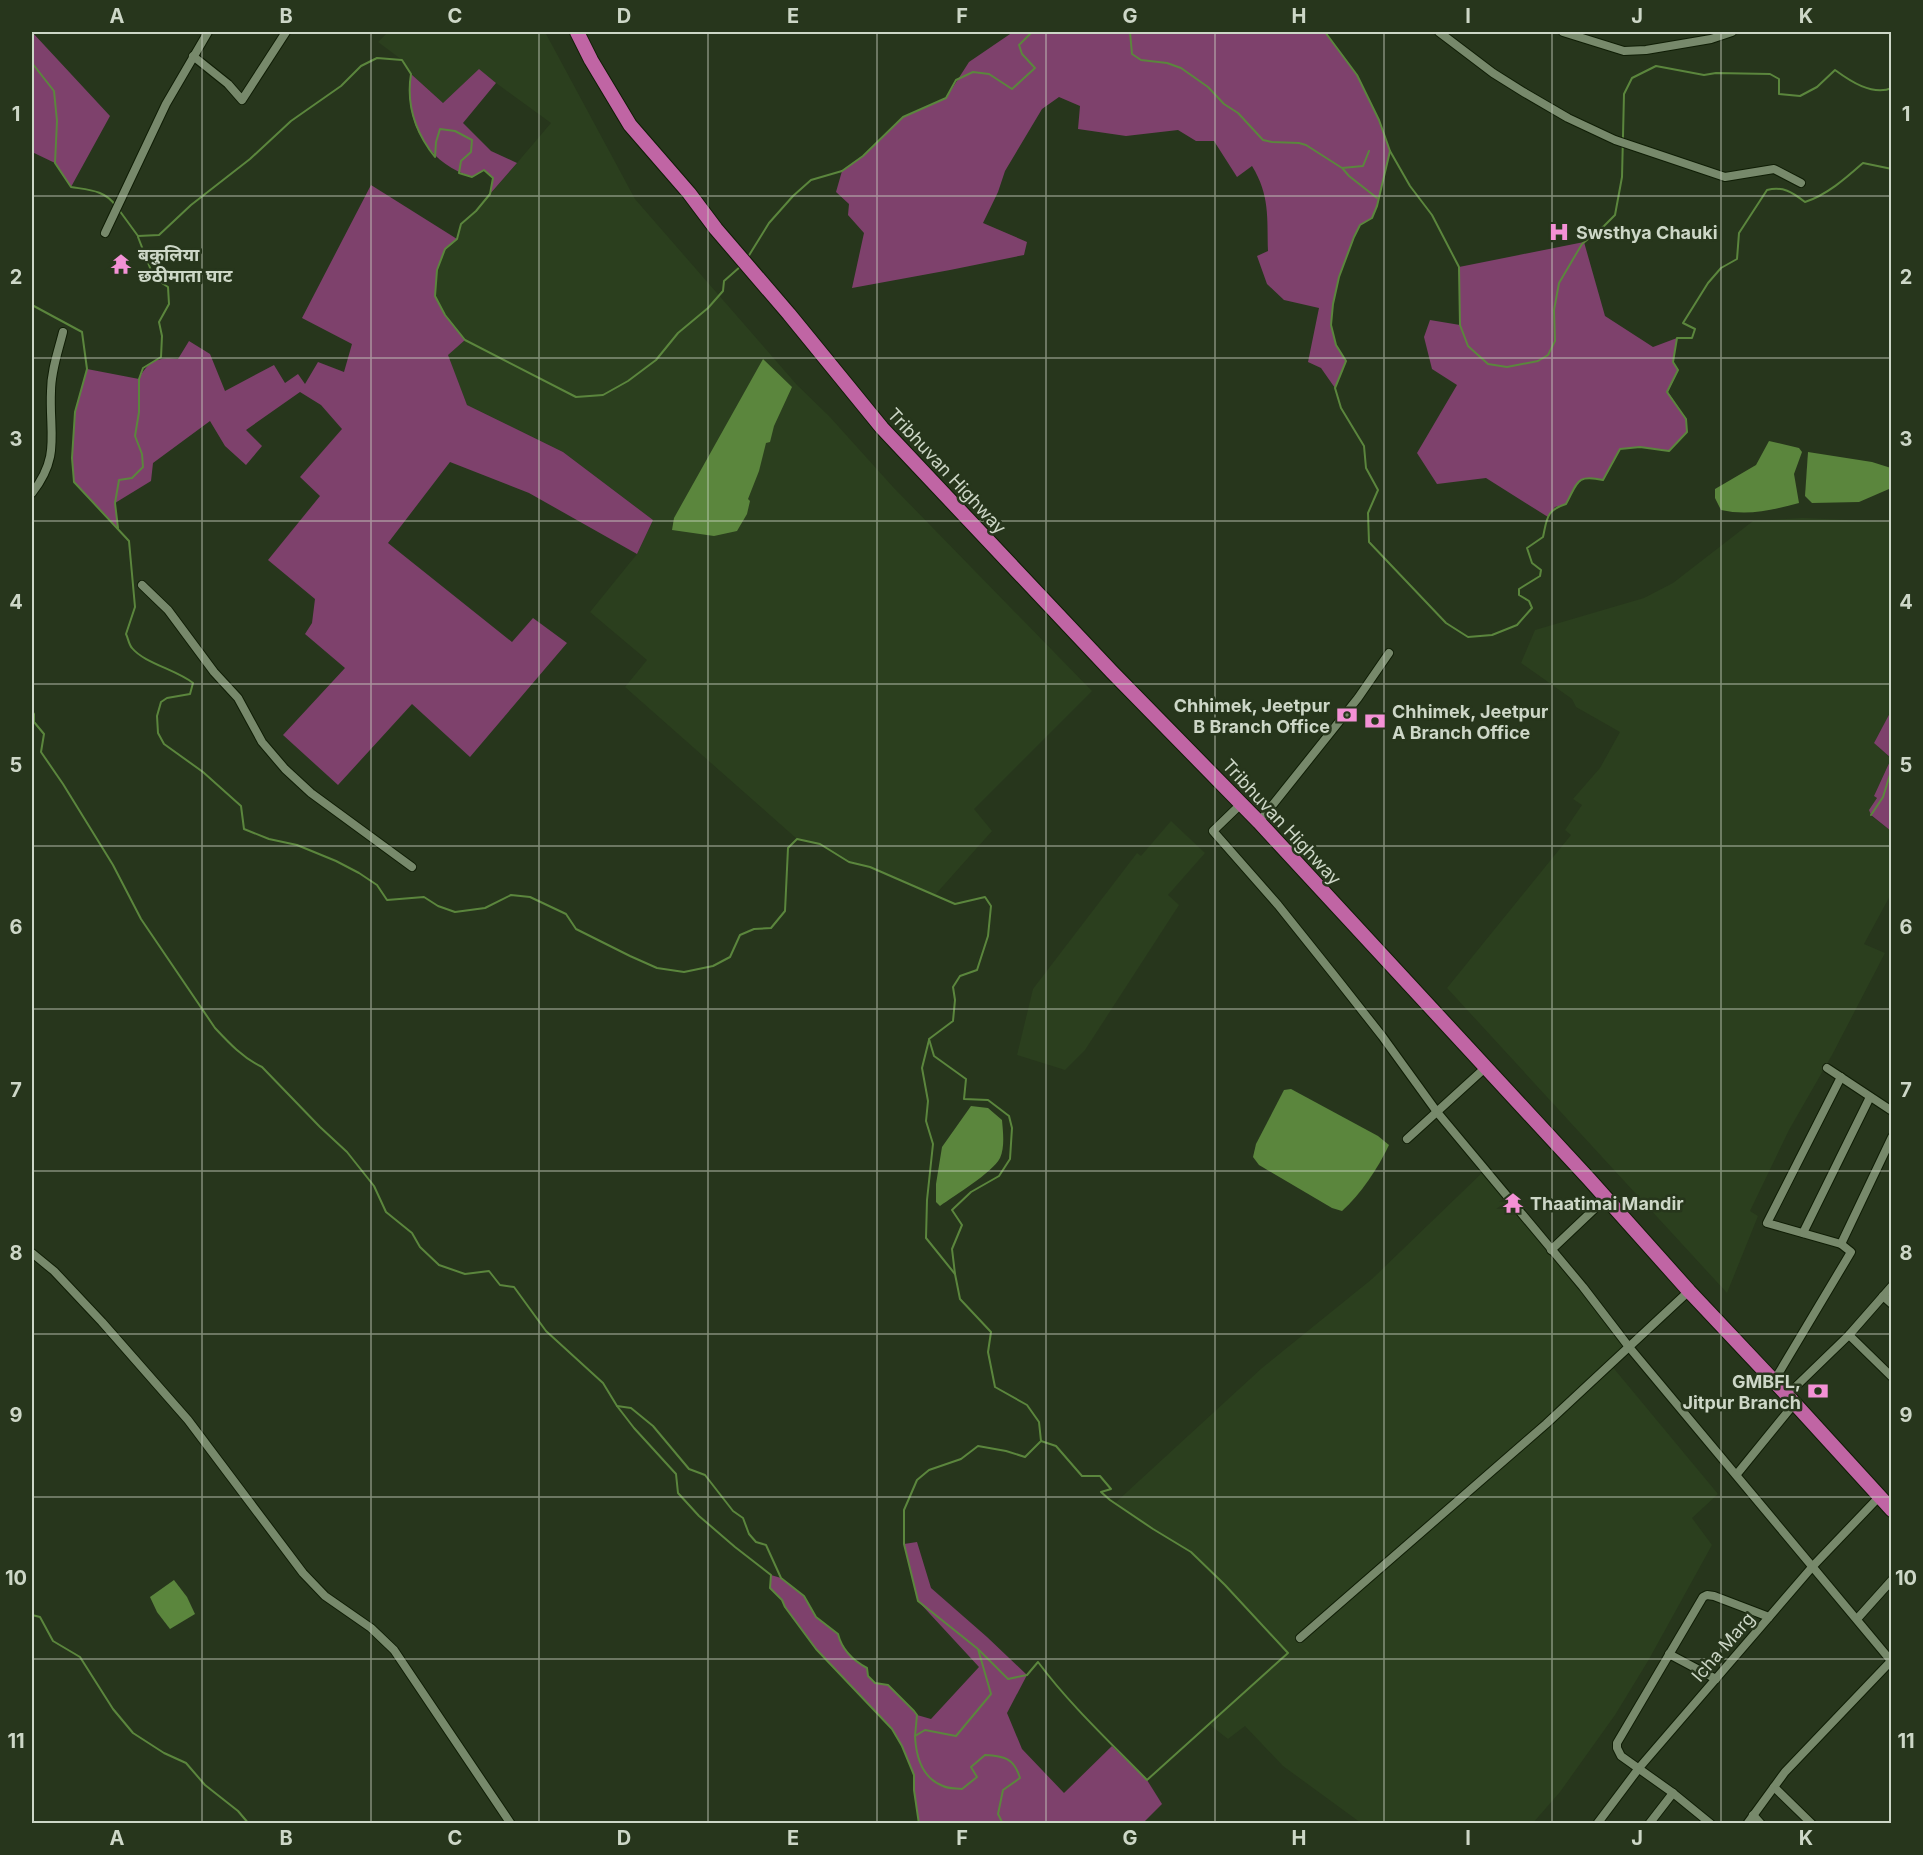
<svg xmlns="http://www.w3.org/2000/svg" width="1923" height="1855" viewBox="0 0 1923 1855" font-family="Inter,'Noto Sans Devanagari',sans-serif">
  <rect width="100%" height="100%" fill="#27361c"/>
  <g fill="#2b3f1e">
    <path d="M 388,32 L 545,32 L 635,199 L 797,385 L 829,416 L 893,487 L 1092,691 L 974,809 L 992,831 L 935,895 L 870,867 L 849,862 L 820,844 L 797,839 L 625,687 L 647,660 L 590,612 L 637,554 L 653,520 L 563,452 L 467,405 L 447,355 L 465,340 L 445,315 L 435,296 L 437,270 L 445,249 L 457,239 L 461,224 L 476,211 L 551,123 L 496,83 L 479,70 L 443,103 L 411,74 L 402,60 L 378,42 Z"/>
    <path d="M 1803,518 L 1891,522 L 1891,711 L 1874,743 L 1891,759 L 1874,796 L 1877,798 L 1871,816 L 1891,831 L 1891,894 L 1864,944 L 1885,953 L 1832,1055 L 1789,1130 L 1750,1211 L 1758,1216 L 1727,1293 L 1447,988 L 1571,835 L 1565,830 L 1582,805 L 1573,799 L 1600,768 L 1620,732 L 1576,707 L 1572,699 L 1521,663 L 1535,630 L 1644,598 L 1673,583 L 1753,521 Z"/>
    <path d="M 1171,821 L 1205,853 L 1168,895 L 1179,905 L 1085,1050 L 1065,1070 L 1017,1055 L 1033,989 L 1137,853 L 1141,856 Z"/>
    <path d="M 1485,1170 L 1629,1347 L 1611,1365 L 1718,1494 L 1692,1518 L 1712,1545 L 1648,1661 L 1615,1715 L 1560,1792 L 1532,1824 L 1361,1823 L 1283,1766 L 1245,1726 L 1228,1739 L 1210,1725 L 1288,1653 L 1225,1585 L 1191,1552 L 1153,1529 L 1115,1503 L 1262,1368 L 1372,1279 Z"/>
  </g>
  <g fill="#7e416c">
    <path d="M 32,32 L 110,116 L 71,187 L 55,163 L 32,152 Z"/>
    <path d="M 1013,32 L 1325,32 L 1357,75 L 1379,120 L 1390,151 L 1377,206 L 1372,218 L 1360,225 L 1354,237 L 1339,277 L 1333,304 L 1331,325 L 1336,345 L 1346,361 L 1335,388 L 1321,368 L 1308,362 L 1319,308 L 1284,300 L 1267,284 L 1257,256 L 1268,251 C 1267,218 1270,195 1252,166 L 1237,177 L 1214,141 L 1196,141 L 1178,130 L 1126,136 L 1078,129 L 1080,106 L 1059,97 L 1042,109 L 1005,171 L 998,192 L 983,223 L 1027,242 L 1024,255 L 950,270 L 852,288 L 864,233 L 848,215 L 849,204 L 836,192 L 842,171 L 863,156 L 903,117 L 946,98 L 969,62 Z"/>
    <path d="M 479,69 L 496,83 L 463,123 L 491,151 L 517,163 L 490,194 L 493,178 L 484,170 L 472,177 C 426,163 403,119 411,74 L 443,103 Z"/>
    <path d="M 371,185 L 457,239 L 445,250 L 437,270 L 435,296 L 445,315 L 465,340 L 448,355 L 467,405 L 563,452 L 653,520 L 637,554 L 529,493 L 450,462 L 388,543 L 512,642 L 533,618 L 567,643 L 470,757 L 412,704 L 338,785 L 283,735 L 345,668 L 305,634 L 312,623 L 315,599 L 268,560 L 320,496 L 300,477 L 342,429 L 321,405 L 300,392 L 246,430 L 262,446 L 246,465 L 225,446 L 210,421 L 153,463 L 151,481 L 115,503 L 118,528 L 74,482 L 72,458 L 75,412 L 87,369 L 139,379 C 148,360 159,357 178,359 L 189,341 L 210,354 L 225,391 L 274,365 L 285,383 L 298,374 L 305,384 L 318,362 L 344,372 L 352,344 L 302,318 Z"/>
    <path d="M 1584,242 L 1605,316 L 1653,347 L 1677,338 L 1673,362 L 1678,370 L 1668,392 L 1686,419 L 1687,432 L 1669,451 L 1640,447 L 1620,449 L 1603,480 C 1576,474 1578,482 1566,504 L 1555,507 L 1548,517 L 1486,478 L 1437,484 L 1417,453 L 1457,385 L 1432,369 L 1424,337 L 1430,320 L 1460,325 L 1459,267 Z"/>
    <path d="M 1891,711 L 1891,758 L 1874,743 Z"/>
    <path d="M 1891,759 L 1892,831 L 1891,831 L 1871,815 L 1869,810 L 1877,798 L 1874,796 Z"/>
    <path d="M 917,1542 L 931,1588 L 987,1637 L 1027,1675 L 1007,1713 L 1022,1749 L 1064,1793 L 1112,1746 L 1147,1780 L 1162,1804 L 1143,1823 L 919,1823 L 914,1790 L 914,1775 L 902,1746 L 892,1729 L 816,1649 L 785,1607 L 782,1600 L 770,1588 L 771,1575 L 781,1578 L 804,1596 L 816,1617 L 838,1634 C 842,1650 854,1661 867,1668 L 868,1676 L 875,1683 L 888,1685 L 917,1715 L 931,1719 L 979,1667 L 918,1601 L 904,1544 Z"/>
  </g>
  <g fill="#5b863d">
    <path d="M 763,359 L 792,387 L 774,426 L 770,442 L 766,443 L 759,471 L 748,499 L 750,501 L 747,514 L 737,531 L 714,536 L 672,530 L 674,518 Z"/>
    <path d="M 1769,441 L 1799,448 L 1802,452 L 1794,474 L 1799,503 C 1773,510 1748,516 1721,510 L 1715,498 L 1715,489 L 1756,465 Z"/>
    <path d="M 1808,452 L 1872,462 L 1891,468 L 1889,489 L 1859,502 L 1812,503 L 1805,496 Z"/>
    <path d="M 1291,1089 L 1378,1136 L 1389,1145 C 1378,1168 1361,1194 1342,1211 L 1332,1208 L 1259,1165 L 1253,1157 L 1256,1144 L 1284,1090 Z"/>
    <path d="M 971,1106 L 988,1108 L 1002,1120 C 1003,1132 1005,1147 1000,1158 C 992,1173 955,1195 940,1206 L 936,1202 L 936,1184 L 942,1147 Z"/>
    <path d="M 174,1580 L 187,1597 L 195,1614 L 170,1629 L 157,1612 L 150,1597 Z"/>
  </g>
  <g fill="none" stroke-linecap="round" stroke-linejoin="round">
    <g stroke="#5b863d" stroke-width="2">
      <path d="M 1130,32 L 1132,54 L 1141,60 L 1167,63 L 1181,68 L 1208,87 L 1224,104 L 1238,113 L 1263,140 L 1272,142 L 1299,143 L 1306,145 L 1342,168 L 1363,166 L 1369,151"/>
      <path d="M 1325,32 L 1357,75 L 1379,120 L 1390,151 L 1410,186 L 1432,215 L 1459,267 L 1460,325 L 1468,346 L 1488,364 L 1507,367 L 1538,361 L 1548,355 L 1555,341 L 1554,310 L 1559,283 L 1582,244 L 1604,226 L 1615,215 L 1622,177 L 1624,94 L 1632,78 L 1656,66 L 1704,75 L 1716,73 L 1770,74 L 1779,79 L 1779,94 L 1800,96 L 1817,87 L 1835,70 C 1850,81 1872,96 1892,88"/>
      <path d="M 32,63 L 54,91 L 57,121 L 55,163 L 71,187 C 89,190 105,190 116,206"/>
      <path d="M 1390,151 L 1377,206 L 1372,218 L 1360,225 L 1354,237 L 1339,277 L 1333,304 L 1331,325 L 1336,345 L 1346,361 L 1335,388 L 1341,408 L 1364,446 L 1366,468 L 1378,490 L 1368,513 L 1369,542 L 1446,623 L 1468,637 L 1492,635 L 1517,625 L 1532,608 L 1529,601 L 1519,595 L 1519,589 L 1540,576 L 1541,570 L 1532,563 L 1527,548 L 1543,537 C 1547,519 1546,510 1566,504 C 1578,482 1576,474 1603,480 L 1620,449 L 1640,447 L 1669,451 L 1687,432 L 1686,419 L 1667,392 L 1678,370 L 1673,362 L 1677,338 L 1692,338 L 1695,329 L 1683,323 L 1708,283 L 1721,268 L 1737,259 L 1739,233 L 1767,190 C 1783,186 1792,192 1805,202 C 1827,195 1846,178 1863,163 L 1892,169"/>
      <path d="M 1343,169 L 1349,176 L 1377,198"/>
      <path d="M 119,210 L 138,236 L 159,235 L 191,205 L 250,159 L 291,121 L 341,86 L 361,66 L 377,58 L 402,60 L 411,74 C 406,105 415,132 435,157 L 436,142 L 440,129 L 455,131 L 472,140 L 471,152 L 461,161 L 459,173 L 472,177 L 484,170 L 493,178 L 490,194 L 476,211 L 461,224 L 457,239 L 445,249 L 437,270 L 435,296 L 445,315 L 465,340 L 576,397 L 603,395 L 628,381 L 656,360 L 678,333 L 708,308 L 723,291 L 724,281 L 741,266"/>
      <path d="M 748,257 L 769,223 L 793,196 L 811,180 L 842,171 L 863,156 L 903,117 L 946,98 L 956,80 L 973,72 L 989,74 L 1012,89 L 1035,68 L 1022,54 L 1019,45 L 1032,32"/>
      <path d="M 32,305 L 82,332 L 87,369 L 75,412 L 72,458 L 74,482 L 129,541 L 135,607 L 126,634 C 128,638 129,645 132,648 C 144,663 177,670 193,683 L 190,694 L 167,698 L 161,702 L 157,716 L 158,733 L 164,744 L 203,772 L 241,806 L 244,829 L 269,839 L 297,845 L 336,861 L 359,873 L 377,885 L 387,900 L 424,897 L 438,906 L 455,912 L 485,908 L 511,895 L 530,897 L 566,914 L 576,929 L 630,956 L 657,968 L 684,972 L 713,966 L 730,957 L 740,935 L 754,929 L 771,928 L 785,911 L 788,848 L 797,839 L 820,844 L 849,862 L 870,867 L 955,904 L 985,897 L 991,906 L 988,936 L 977,970 L 960,976 L 953,987 L 955,1000 L 953,1021 L 929,1039 L 934,1056 L 966,1079 L 964,1099 L 988,1100 L 1009,1116 L 1012,1128 L 1010,1159 L 999,1176 L 971,1192 L 952,1210 L 962,1225 L 952,1249 L 955,1274 L 960,1299 L 991,1332 L 988,1352 L 995,1387 L 1027,1405 L 1039,1422 L 1041,1441 L 1025,1457 L 1006,1451 L 978,1446 L 961,1459 L 929,1470 L 917,1480 L 904,1510 L 904,1544 L 918,1601 L 978,1649 L 991,1694 L 956,1736 L 925,1730 L 915,1736 C 916,1757 922,1778 943,1786 C 949,1789 957,1788 962,1789 L 977,1777 L 971,1767 L 985,1755 C 1004,1756 1014,1758 1020,1778 L 1003,1790 L 998,1814 L 1003,1824"/>
      <path d="M 118,528 L 115,503 L 119,480 L 132,478 L 143,467 L 142,454 L 135,436 L 139,412 L 139,379 L 143,368 L 161,357 L 162,336 L 159,322 L 169,304 L 168,287 L 154,278 L 138,237"/>
      <path d="M 32,711 L 34,714 L 34,722 L 44,734 L 41,752 L 63,784 L 113,865 L 141,919 L 215,1028 C 229,1043 243,1058 262,1067 L 320,1127 L 347,1152 L 374,1186 L 386,1212 L 412,1233 L 420,1247 L 439,1265 L 465,1274 L 489,1271 L 500,1285 L 514,1287 L 546,1331 L 603,1383 L 617,1406 L 634,1428 L 676,1474 L 678,1493 L 699,1516 L 735,1547 L 771,1575 L 770,1588 L 782,1600 L 785,1607 L 816,1649 L 892,1729 L 902,1746 L 914,1775 L 914,1790 L 919,1824"/>
      <path d="M 1871,815 L 1883,797 L 1892,768"/>
      <path d="M 929,1040 L 922,1068 L 928,1101 L 926,1121 L 933,1144 L 927,1200 L 926,1238 L 955,1274"/>
      <path d="M 617,1406 L 631,1408 L 653,1426 L 689,1469 L 705,1475 L 733,1511 L 743,1518 L 749,1534 L 756,1542 L 766,1545 L 781,1578 L 804,1596 L 816,1617 L 838,1634 C 842,1650 854,1661 867,1668 L 868,1676 L 875,1683 L 888,1685 L 914,1711 L 917,1715 L 915,1736"/>
      <path d="M 32,1615 L 40,1617 L 53,1641 L 80,1657 L 113,1709 L 133,1733 L 164,1753 L 186,1763 L 205,1785 L 238,1811 L 249,1824"/>
      <path d="M 979,1650 L 1008,1679 L 1027,1675 L 1038,1662 C 1070,1705 1110,1742 1147,1780 L 1288,1653 L 1225,1585 L 1191,1552 L 1153,1529 L 1110,1500 L 1101,1492 L 1111,1489 L 1100,1476 L 1082,1476 L 1056,1446 L 1041,1441"/>
    </g>
    <g stroke="#0f1d05" stroke-width="10">
      <g id="street">
        <path d="M 1439,32 L 1493,73 L 1525,93 L 1568,118 L 1615,140 L 1725,177 L 1774,169 L 1801,183"/>
        <path d="M 1563,32 L 1624,51 L 1646,50 L 1711,39 L 1732,32"/>
        <path d="M 193,56 L 228,84 L 242,100 L 286,32"/>
        <path d="M 105,233 L 166,104 L 208,32"/>
        <path d="M 32,493 C 61,456 49,434 51,391 C 51,371 58,352 63,332"/>
        <path d="M 142,585 L 168,610 L 214,672 L 238,698 L 262,742 L 285,769 L 311,793 L 412,867"/>
        <path d="M 1241,804 L 1213,831 L 1278,905 L 1334,975 L 1382,1036 L 1437,1112 L 1583,1287 L 1629,1347 L 1892,1662"/>
        <path d="M 1259,822 L 1358,698 L 1389,653"/>
        <path d="M 1827,1068 L 1892,1111"/>
        <path d="M 1841,1077 L 1767,1223 L 1841,1244"/>
        <path d="M 1407,1139 L 1485,1068"/>
        <path d="M 1803,1233 L 1870,1097"/>
        <path d="M 1551,1250 L 1606,1198"/>
        <path d="M 32,1253 L 54,1271 L 102,1322 L 188,1420 L 303,1573 L 325,1596 L 371,1628 L 394,1650 L 511,1824"/>
        <path d="M 1883,1296 L 1892,1304"/>
        <path d="M 1849,1335 L 1892,1377"/>
        <path d="M 1774,1381 L 1851,1252 L 1841,1244 L 1892,1137"/>
        <path d="M 1787,1395 L 1849,1335 L 1892,1286"/>
        <path d="M 1737,1474 L 1794,1404"/>
        <path d="M 1857,1619 L 1892,1580"/>
        <path d="M 1300,1638 L 1546,1424 L 1689,1291"/>
        <path d="M 1669,1654 L 1716,1679"/>
        <path d="M 1774,1787 L 1812,1824"/>
        <path d="M 1753,1815 L 1761,1824"/>
        <path d="M 1597,1824 L 1639,1768 L 1813,1566 L 1879,1497"/>
        <path d="M 1649,1824 L 1673,1793"/>
        <path d="M 1711,1824 L 1673,1793 L 1621,1756 L 1617,1748 L 1617,1743 L 1703,1597 L 1707,1595 L 1714,1596 L 1769,1617"/>
        <path d="M 1747,1824 L 1785,1772 L 1892,1660"/>
      </g>
    </g>
    <g stroke="#0f1d05" stroke-width="16">
      <path id="highway" d="M 577,32 L 591,60 L 630,125 L 689,193 L 716,229 L 789,314 L 882,428 L 1112,672 L 1259,822 L 1589,1179 L 1689,1291 L 1787,1395 L 1892,1510"/>
    </g>
    <use href="#street" stroke="#77896b" stroke-width="8"/>
    <use href="#highway" stroke="#c065a4" stroke-width="14"/>
  </g>
  <path fill="none" stroke="#cdd7c7" stroke-width="1.5" stroke-opacity="0.55" d="M 202,32 L 202,1824M 371,32 L 371,1824M 539,32 L 539,1824M 708,32 L 708,1824M 877,32 L 877,1824M 1046,32 L 1046,1824M 1215,32 L 1215,1824M 1384,32 L 1384,1824M 1552,32 L 1552,1824M 1721,32 L 1721,1824M 32,196 L 1892,196M 32,358 L 1892,358M 32,521 L 1892,521M 32,684 L 1892,684M 32,846 L 1892,846M 32,1009 L 1892,1009M 32,1171 L 1892,1171M 32,1334 L 1892,1334M 32,1497 L 1892,1497M 32,1659 L 1892,1659"/>
  <defs>
    <g id="hospital-bare" transform="scale(1.62)"><path d="M-5-5h3v3.5h4V-5h3V5h-3V1.5h-4V5h-3Z" fill="#f391d5" stroke="#27361c" stroke-width="2.5" paint-order="stroke"/></g>
    <g id="temple-bare" transform="scale(1.62)"><path d="M0-6L5-2H3V0L6.5 2.5H4V6H1.5V3h-3V6H-4V2.5H-6.5L-3 0V-2H-5Z" fill="#f391d5" stroke="#27361c" stroke-width="2.5" paint-order="stroke"/></g>
    <g id="bank-bare" transform="scale(1.62)"><path d="M-6-4H6V4H-6ZM0-2.3a2.3 2.3 0 1 0 0 4.6a2.3 2.3 0 1 0 0-4.6Z" fill="#f391d5" stroke="#27361c" stroke-width="2.5" paint-order="stroke"/></g>
  </defs>
  <g fill-rule="evenodd">
    <use href="#hospital-bare" x="1559" y="232"/>
    <use href="#temple-bare" x="121" y="264"/>
    <use href="#bank-bare" x="1347" y="715"/>
    <use href="#bank-bare" x="1375" y="721"/>
    <use href="#temple-bare" x="1513" y="1203"/>
    <use href="#bank-bare" x="1818" y="1391"/>
  </g>
  <g text-anchor="middle" dominant-baseline="central" stroke-width="5" stroke-linejoin="round" paint-order="stroke">
    <g font-size="18" font-weight="bold" fill="#cdd7c7" stroke="#27361c" text-anchor="start">
      <text x="1576" y="232">Swsthya Chauki</text>
      <text x="138" y="254">बकुलिया<tspan x="138" dy="21">छठीमाता घाट</tspan></text>
      <text x="1330" y="705" text-anchor="end">Chhimek, Jeetpur<tspan x="1330" dy="21">B Branch Office</tspan></text>
      <text x="1392" y="711">Chhimek, Jeetpur<tspan x="1392" dy="21">A Branch Office</tspan></text>
      <text x="1530" y="1203">Thaatimai Mandir</text>
      <text x="1801" y="1381" text-anchor="end">GMBFL,<tspan x="1801" dy="21">Jitpur Branch</tspan></text>
    </g>
    <g font-size="18" fill="#cdd7c7" stroke="#27361c">
      <text transform="translate(947 471) rotate(47)">Tribhuvan Highway</text>
      <text transform="translate(1282 822) rotate(47)">Tribhuvan Highway</text>
      <text transform="translate(1723 1647) rotate(-49)">Icha Marg</text>
    </g>
  </g>
  <rect width="1923" height="1855" fill="none" stroke="#27361c" stroke-width="66"/>
  <rect x="33" y="33" width="1857" height="1789" fill="none" stroke="#cdd7c7" stroke-width="2"/>
  <g font-size="20" text-anchor="middle" font-weight="bold" fill="#cdd7c7">
    <text x="117" y="23">A</text>
    <text x="286" y="23">B</text>
    <text x="455" y="23">C</text>
    <text x="624" y="23">D</text>
    <text x="793" y="23">E</text>
    <text x="962" y="23">F</text>
    <text x="1130" y="23">G</text>
    <text x="1299" y="23">H</text>
    <text x="1468" y="23">I</text>
    <text x="1637" y="23">J</text>
    <text x="1806" y="23">K</text>
    <text x="16" y="121">1</text>
    <text x="1906" y="121">1</text>
    <text x="16" y="284">2</text>
    <text x="1906" y="284">2</text>
    <text x="16" y="446">3</text>
    <text x="1906" y="446">3</text>
    <text x="16" y="609">4</text>
    <text x="1906" y="609">4</text>
    <text x="16" y="772">5</text>
    <text x="1906" y="772">5</text>
    <text x="16" y="934">6</text>
    <text x="1906" y="934">6</text>
    <text x="16" y="1097">7</text>
    <text x="1906" y="1097">7</text>
    <text x="16" y="1260">8</text>
    <text x="1906" y="1260">8</text>
    <text x="16" y="1422">9</text>
    <text x="1906" y="1422">9</text>
    <text x="16" y="1585">10</text>
    <text x="1906" y="1585">10</text>
    <text x="16" y="1748">11</text>
    <text x="1906" y="1748">11</text>
    <text x="117" y="1845">A</text>
    <text x="286" y="1845">B</text>
    <text x="455" y="1845">C</text>
    <text x="624" y="1845">D</text>
    <text x="793" y="1845">E</text>
    <text x="962" y="1845">F</text>
    <text x="1130" y="1845">G</text>
    <text x="1299" y="1845">H</text>
    <text x="1468" y="1845">I</text>
    <text x="1637" y="1845">J</text>
    <text x="1806" y="1845">K</text>
  </g>
</svg>
